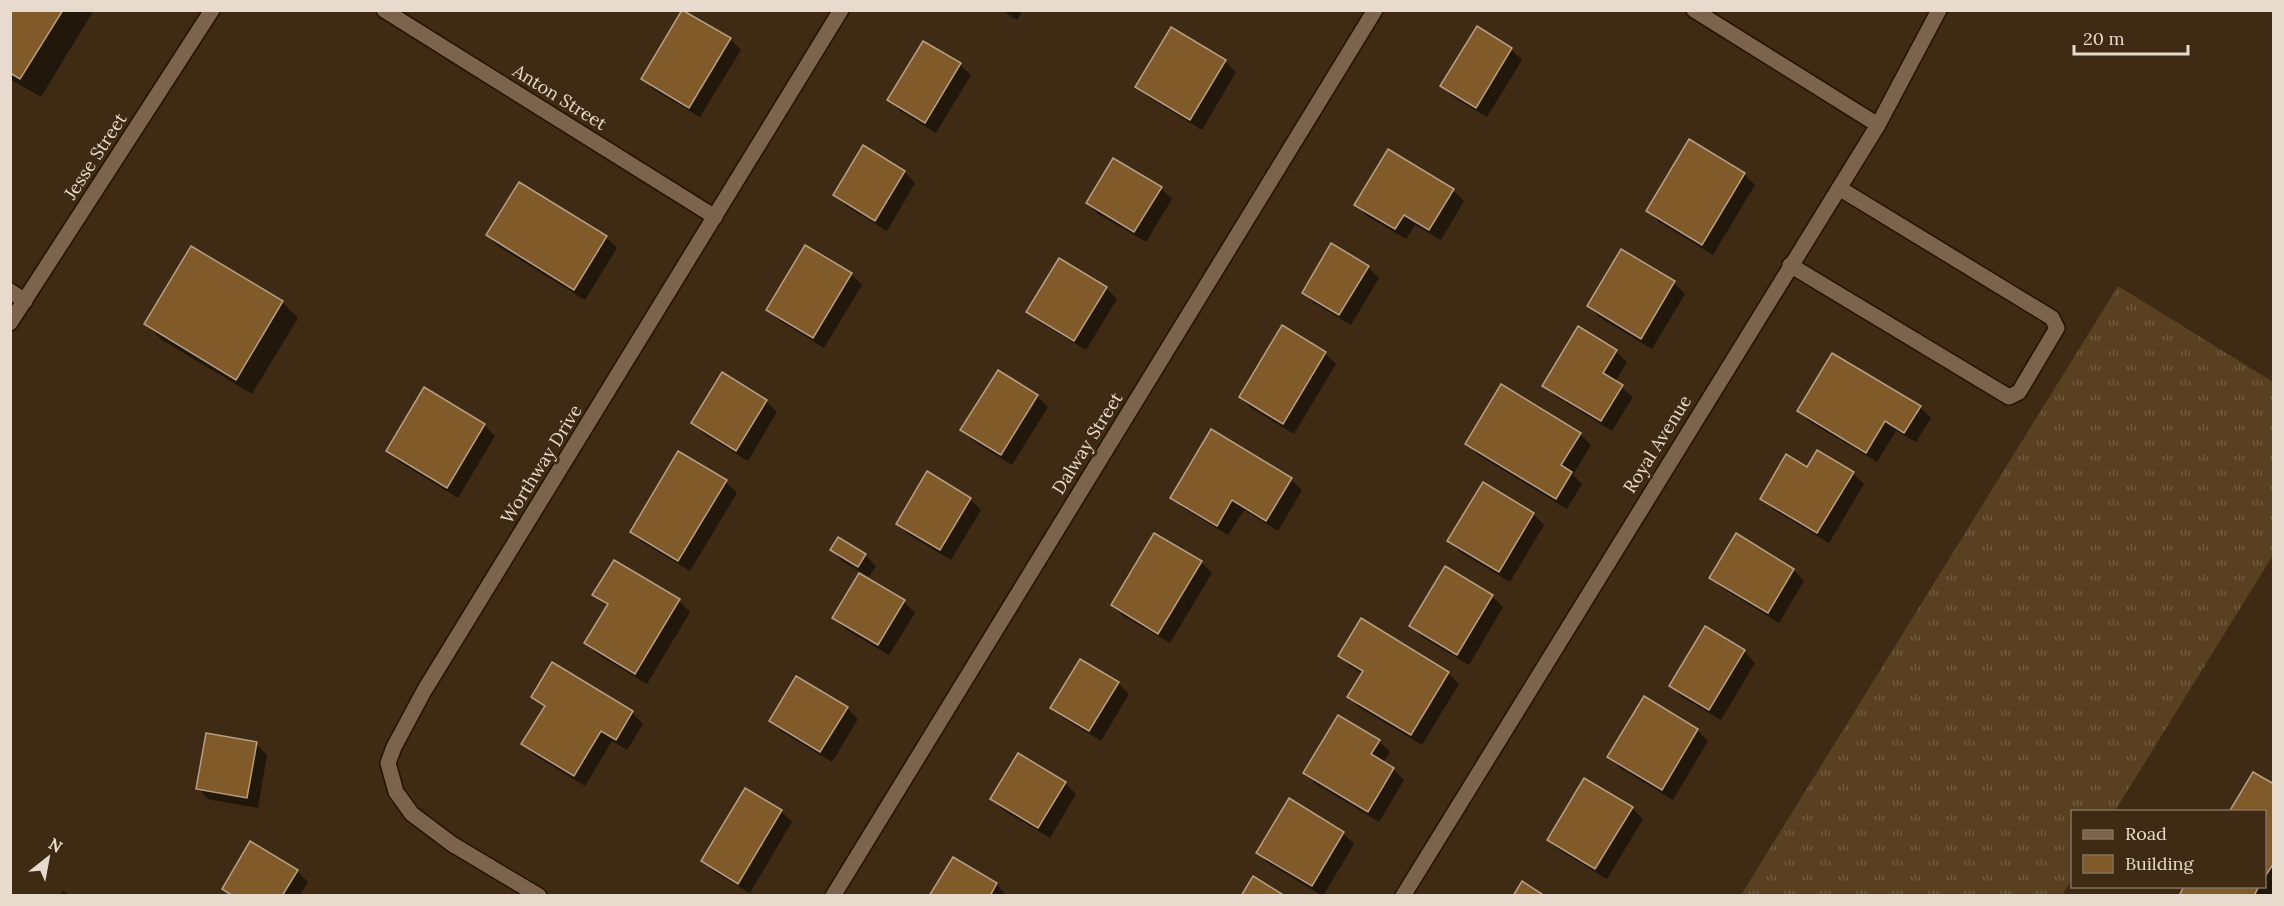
<svg xmlns="http://www.w3.org/2000/svg" width="2284" height="906" viewBox="0 0 2284 906" font-family="Lora,serif">
  <defs>
    <pattern id="grass-tufts" width="24" height="20" patternUnits="userSpaceOnUse" patternTransform="scale(1.5)"><rect width="24" height="20" fill="#594021"/><path d="M3 7l-1-3M5 7V3M7 7l1-3M15 17l-1-3M17 17v-4M19 17l1-3" fill="none" stroke="#715b40"/></pattern>
  </defs>
  <rect width="100%" height="100%" fill="#3f2b13"/>
  <path fill="url(#grass-tufts)" d="M 2118,286 L 2273,382 L 2273,555 L 2115,811 L 2072,812 L 2072,879 L 2062,895 L 1741,895 Z"/>
  <g fill="#0007">
    <path d="M 10,10 L 94,10 L 41,97 L 10,79 Z"/>
    <path d="M 1001,10 L 1023,10 L 1017,20 Z"/>
    <path d="M 730,39 L 741,50 L 700,117 L 654,90 L 643,79 Z"/>
    <path d="M 1511,49 L 1522,60 L 1487,117 L 1453,97 L 1442,86 Z"/>
    <path d="M 1225,61 L 1236,72 L 1202,130 L 1148,97 L 1137,86 Z"/>
    <path d="M 960,65 L 971,75 L 936,133 L 900,111 L 889,100 Z"/>
    <path d="M 863,147 L 905,172 L 915,183 L 887,231 L 846,206 L 835,195 Z"/>
    <path d="M 1744,174 L 1755,185 L 1713,255 L 1659,222 L 1648,211 Z"/>
    <path d="M 1161,188 L 1172,199 L 1146,242 L 1098,214 L 1087,203 Z"/>
    <path d="M 1453,190 L 1464,201 L 1441,240 L 1415,225 L 1406,239 L 1367,216 L 1356,205 Z"/>
    <path d="M 487,235 L 606,237 L 617,248 L 585,300 L 498,246 Z"/>
    <path d="M 1622,251 L 1674,283 L 1685,294 L 1652,349 L 1599,317 L 1589,306 Z"/>
    <path d="M 1368,267 L 1379,278 L 1351,325 L 1314,303 L 1303,292 Z"/>
    <path d="M 851,274 L 862,285 L 824,348 L 779,320 L 768,310 Z"/>
    <path d="M 1106,288 L 1117,299 L 1086,350 L 1039,322 L 1028,312 Z"/>
    <path d="M 282,302 L 298,318 L 252,394 L 162,340 L 146,324 Z"/>
    <path d="M 1616,351 L 1627,362 L 1615,382 L 1633,397 L 1612,431 L 1555,396 L 1544,385 Z"/>
    <path d="M 1325,353 L 1336,364 L 1294,434 L 1251,408 L 1240,397 Z"/>
    <path d="M 424,389 L 484,425 L 495,436 L 458,498 L 399,462 L 388,451 Z"/>
    <path d="M 1037,396 L 1048,407 L 1012,465 L 973,441 L 962,430 Z"/>
    <path d="M 766,401 L 777,412 L 748,461 L 704,434 L 693,423 Z"/>
    <path d="M 1920,407 L 1931,418 L 1916,442 L 1896,431 L 1877,462 L 1810,422 L 1799,411 Z"/>
    <path d="M 1580,434 L 1591,445 L 1573,475 L 1582,484 L 1567,509 L 1478,455 L 1467,444 Z"/>
    <path d="M 1853,473 L 1864,484 L 1829,543 L 1772,509 L 1762,498 Z"/>
    <path d="M 1291,479 L 1302,490 L 1278,531 L 1244,510 L 1228,535 L 1183,508 L 1172,497 Z"/>
    <path d="M 726,482 L 737,493 L 690,571 L 642,542 L 631,531 Z"/>
    <path d="M 970,499 L 981,510 L 951,560 L 909,535 L 898,524 Z"/>
    <path d="M 1533,514 L 1544,525 L 1510,582 L 1460,552 L 1449,541 Z"/>
    <path d="M 1736,535 L 1794,570 L 1804,581 L 1779,623 L 1722,588 L 1711,578 Z"/>
    <path d="M 832,550 L 865,555 L 876,566 L 869,577 L 842,561 Z"/>
    <path d="M 614,562 L 679,601 L 690,612 L 647,684 L 597,654 L 586,643 L 608,607 L 594,595 Z"/>
    <path d="M 1201,562 L 1212,573 L 1170,643 L 1123,616 L 1113,605 Z"/>
    <path d="M 1446,568 L 1492,596 L 1503,607 L 1469,665 L 1422,637 L 1411,626 Z"/>
    <path d="M 904,602 L 915,613 L 889,655 L 845,629 L 834,618 Z"/>
    <path d="M 1705,628 L 1745,652 L 1755,663 L 1721,720 L 1682,697 L 1671,686 Z"/>
    <path d="M 1340,656 L 1448,673 L 1459,684 L 1422,745 L 1360,708 L 1349,697 L 1362,674 L 1351,667 Z"/>
    <path d="M 1118,683 L 1129,694 L 1101,741 L 1063,718 L 1052,708 Z"/>
    <path d="M 533,697 L 632,713 L 643,724 L 627,750 L 612,741 L 585,786 L 534,755 L 523,744 L 545,708 Z"/>
    <path d="M 1645,698 L 1697,730 L 1708,741 L 1673,800 L 1620,768 L 1609,757 Z"/>
    <path d="M 847,708 L 858,719 L 832,762 L 782,732 L 771,721 Z"/>
    <path d="M 1379,741 L 1390,752 L 1383,763 L 1393,769 L 1404,780 L 1379,822 L 1316,784 L 1305,773 Z"/>
    <path d="M 256,744 L 267,755 L 258,808 L 208,799 L 198,788 Z"/>
    <path d="M 1065,783 L 1076,794 L 1050,838 L 1003,810 L 992,799 Z"/>
    <path d="M 2274,786 L 2274,896 L 2181,896 L 2186,886 L 2264,886 L 2264,812 Z"/>
    <path d="M 746,790 L 781,811 L 792,822 L 750,893 L 714,872 L 703,861 Z"/>
    <path d="M 1632,808 L 1643,819 L 1607,879 L 1559,850 L 1548,840 Z"/>
    <path d="M 1343,833 L 1354,844 L 1323,896 L 1269,864 L 1258,853 Z"/>
    <path d="M 297,871 L 308,882 L 299,896 L 230,896 L 223,889 Z"/>
    <path d="M 996,884 L 1007,896 L 931,896 Z"/>
    <path d="M 63,891 L 71,896 L 60,896 Z"/>
  </g>
  <g fill="#815a2a" stroke="#b79f84" stroke-width="1.5">
    <path d="M 10,10 L 63,10 L 20,79 L 10,73 Z"/>
    <path d="M 682,10 L 731,38 L 689,108 L 641,79 Z"/>
    <path d="M 1477,26 L 1512,48 L 1476,108 L 1440,86 Z"/>
    <path d="M 1171,27 L 1226,60 L 1190,120 L 1135,87 Z"/>
    <path d="M 923,41 L 961,63 L 925,123 L 887,100 Z"/>
    <path d="M 1689,139 L 1745,173 L 1702,245 L 1646,211 Z"/>
    <path d="M 863,145 L 905,171 L 875,221 L 833,195 Z"/>
    <path d="M 1388,149 L 1454,189 L 1429,230 L 1404,215 L 1395,229 L 1354,205 Z"/>
    <path d="M 1113,158 L 1162,187 L 1134,232 L 1086,203 Z"/>
    <path d="M 519,182 L 607,236 L 574,290 L 486,235 Z"/>
    <path d="M 1331,243 L 1369,266 L 1339,315 L 1302,293 Z"/>
    <path d="M 805,245 L 852,273 L 813,338 L 766,310 Z"/>
    <path d="M 191,246 L 283,301 L 236,380 L 144,324 Z"/>
    <path d="M 1621,249 L 1675,281 L 1641,339 L 1587,306 Z"/>
    <path d="M 1059,258 L 1107,287 L 1074,341 L 1026,312 Z"/>
    <path d="M 1282,325 L 1326,352 L 1283,424 L 1239,397 Z"/>
    <path d="M 1578,326 L 1617,350 L 1603,373 L 1623,385 L 1601,421 L 1542,386 Z"/>
    <path d="M 1832,353 L 1921,406 L 1904,433 L 1885,421 L 1866,453 L 1797,411 Z"/>
    <path d="M 998,370 L 1038,395 L 1001,455 L 960,430 Z"/>
    <path d="M 722,372 L 767,400 L 736,451 L 691,423 Z"/>
    <path d="M 1501,384 L 1581,433 L 1561,465 L 1572,472 L 1556,499 L 1465,444 Z"/>
    <path d="M 424,387 L 485,424 L 447,488 L 386,451 Z"/>
    <path d="M 1211,429 L 1292,478 L 1266,521 L 1232,500 L 1217,526 L 1170,498 Z"/>
    <path d="M 1817,450 L 1854,472 L 1817,533 L 1760,499 L 1786,454 L 1807,467 Z"/>
    <path d="M 678,451 L 727,480 L 678,561 L 630,532 Z"/>
    <path d="M 927,471 L 971,498 L 940,550 L 896,524 Z"/>
    <path d="M 1483,482 L 1534,513 L 1499,572 L 1447,541 Z"/>
    <path d="M 1154,533 L 1202,561 L 1158,634 L 1111,605 Z"/>
    <path d="M 1736,533 L 1794,569 L 1768,613 L 1709,578 Z"/>
    <path d="M 838,537 L 866,554 L 858,567 L 830,550 Z"/>
    <path d="M 614,560 L 680,599 L 635,674 L 584,643 L 608,604 L 592,595 Z"/>
    <path d="M 1445,566 L 1493,595 L 1457,655 L 1409,626 Z"/>
    <path d="M 859,573 L 905,600 L 878,645 L 832,618 Z"/>
    <path d="M 1361,618 L 1449,672 L 1411,735 L 1347,697 L 1363,671 L 1338,656 Z"/>
    <path d="M 1705,626 L 1745,650 L 1709,710 L 1669,686 Z"/>
    <path d="M 1080,659 L 1119,682 L 1089,731 L 1050,708 Z"/>
    <path d="M 552,662 L 633,711 L 616,740 L 601,731 L 574,776 L 521,744 L 545,706 L 531,697 Z"/>
    <path d="M 796,676 L 848,707 L 820,752 L 769,721 Z"/>
    <path d="M 1644,696 L 1698,729 L 1662,790 L 1607,757 Z"/>
    <path d="M 1338,715 L 1380,740 L 1371,754 L 1394,768 L 1368,812 L 1303,773 Z"/>
    <path d="M 206,733 L 257,742 L 247,798 L 196,789 Z"/>
    <path d="M 1018,753 L 1066,782 L 1038,828 L 990,799 Z"/>
    <path d="M 2253,772 L 2274,784 L 2274,863 L 2264,878 L 2264,812 L 2229,812 Z"/>
    <path d="M 1584,778 L 1633,807 L 1595,869 L 1547,840 Z"/>
    <path d="M 745,788 L 782,810 L 738,884 L 701,861 Z"/>
    <path d="M 1289,798 L 1344,832 L 1312,886 L 1256,853 Z"/>
    <path d="M 250,841 L 298,870 L 282,896 L 233,896 L 222,889 Z"/>
    <path d="M 953,857 L 997,883 L 990,896 L 929,896 Z"/>
    <path d="M 1253,876 L 1285,896 L 1241,896 Z"/>
    <path d="M 1522,881 L 1545,896 L 1513,896 Z"/>
    <path d="M 2184,886 L 2259,886 L 2254,896 L 2179,896 Z"/>
  </g>
  <g fill="none" stroke-linecap="round" stroke-linejoin="round">
    <g stroke="#251300" stroke-width="18">
      <g id="minor">
        <path d="M 384,10 L 715,217"/>
        <path d="M 1694,10 L 1878,125"/>
        <path d="M 1790,265 L 2009,397 L 2019,392 L 2057,328 L 2052,318 L 1839,188"/>
        <path d="M 10,291 L 25,301"/>
        <path d="M 10,323 L 212,10"/>
        <path d="M 539,896 L 452,844 L 412,814 L 396,792 L 388,763 L 394,747 L 424,691 L 841,10"/>
        <path d="M 833,896 L 1375,10"/>
        <path d="M 1403,896 L 1878,125 L 1939,10"/>
      </g>
    </g>
    <use href="#minor" stroke="#7b644b" stroke-width="15"/>
  </g>
  <g text-anchor="middle" dominant-baseline="central" stroke-width="6" stroke-linejoin="round" paint-order="stroke">
    <g font-size="18" fill="#e8dbcd" stroke="#3f2b13">
      <text transform="translate(560 97) rotate(32)">Anton Street</text>
      <text transform="translate(95 156) rotate(-57)">Jesse Street</text>
      <text transform="translate(1087 443) rotate(-58)">Dalway Street</text>
      <text transform="translate(1657 444) rotate(-58)">Royal Avenue</text>
      <text transform="translate(541 464) rotate(-58)">Worthway Drive</text>
    </g>
  </g>
  <rect width="2284" height="906" fill="none" stroke="#e8dbcd" stroke-width="24"/>
  <rect x="2071" y="810" width="195" height="78" fill="#3f2b13" stroke="#83715d" stroke-width="1.5"/>
  <rect x="2083" y="830" width="30" height="9" fill="#7b644b" stroke="#83715d" stroke-width="1.5"/>
  <text x="2125" y="840" font-size="18" fill="#e8dbcd">Road</text>
  <rect x="2083" y="855" width="30" height="18" fill="#815a2a" stroke="#83715d" stroke-width="1.5"/>
  <text x="2125" y="870" font-size="18" fill="#e8dbcd">Building</text>
  <g transform="translate(48 858) rotate(31)" stroke="#3f2b13" stroke-width="4.5" paint-order="stroke">
  <path d="M0-4.5L10 22L0 15L-10 22Z" fill="#e8dbcd"/>
  <text y="-9" font-size="16" font-weight="bold" text-anchor="middle" fill="#e8dbcd">N</text>
  </g>
  <path d="M2074 45v9h114v-9" fill="none" stroke="#e8dbcd" stroke-width="3"/>
  <text x="2083" y="45" font-size="18" fill="#e8dbcd" stroke="#3f2b13" stroke-width="4.5" paint-order="stroke">20 m</text>
</svg>
